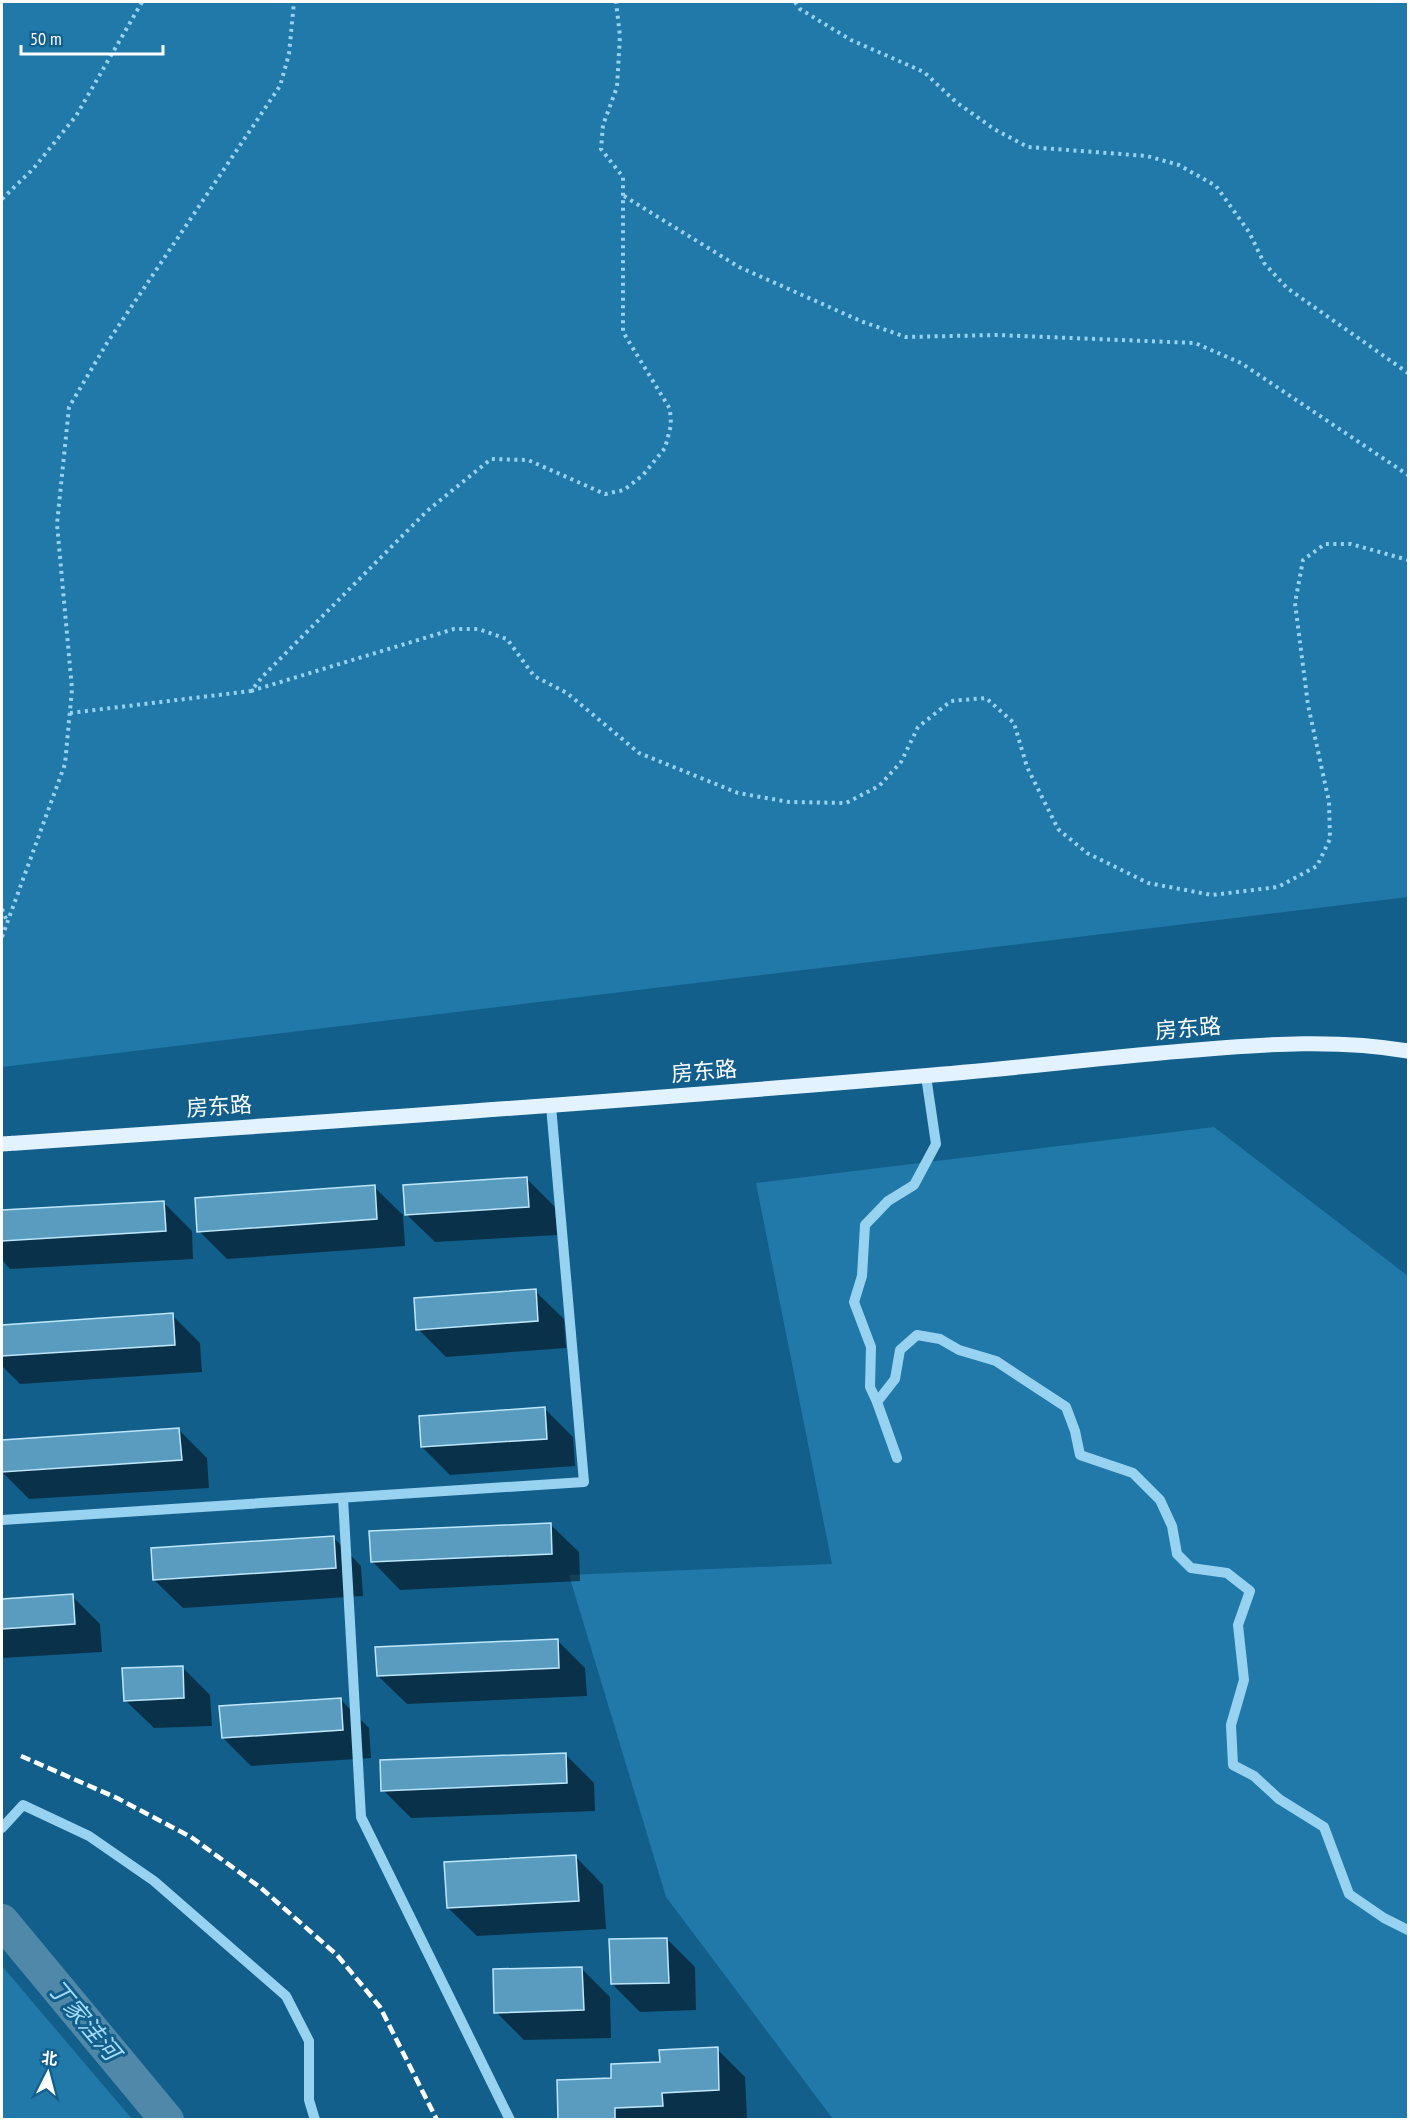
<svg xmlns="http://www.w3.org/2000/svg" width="1410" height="2121" viewBox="0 0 1410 2121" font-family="'PT Sans Narrow','Noto Sans SC',sans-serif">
  <rect width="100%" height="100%" fill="#125f8b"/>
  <g fill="#2079a8">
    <path d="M 2,2 L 1408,2 L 1408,897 L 2,1067 Z"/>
    <path d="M 1214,1127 L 1408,1276 L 1408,2119 L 833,2119 L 666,1897 L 569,1575 L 832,1564 L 756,1183 Z"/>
    <path d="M 2,1966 L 132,2119 L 2,2119 Z"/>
  </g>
  <g fill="#0007">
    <path d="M 527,1179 L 555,1207 L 557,1235 L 435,1242 L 406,1214 Z"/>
    <path d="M 374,1187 L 403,1215 L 405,1246 L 227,1259 L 199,1231 Z"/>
    <path d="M 164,1203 L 192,1231 L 193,1259 L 10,1269 L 2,1260 L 2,1212 Z"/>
    <path d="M 535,1291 L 564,1319 L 566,1348 L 446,1357 L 418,1329 Z"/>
    <path d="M 172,1315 L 200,1343 L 202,1372 L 20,1384 L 2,1366 L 2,1326 Z"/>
    <path d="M 545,1409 L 573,1437 L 575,1466 L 450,1475 L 422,1447 Z"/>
    <path d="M 179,1430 L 207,1458 L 209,1488 L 29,1499 L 2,1472 L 2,1441 Z"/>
    <path d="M 550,1524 L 579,1552 L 580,1581 L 400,1590 L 372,1561 Z"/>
    <path d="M 333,1537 L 361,1566 L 363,1596 L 183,1608 L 154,1580 Z"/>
    <path d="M 72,1596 L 100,1624 L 102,1652 L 2,1658 L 2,1600 Z"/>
    <path d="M 557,1640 L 585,1668 L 587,1696 L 407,1704 L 378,1676 Z"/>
    <path d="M 182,1667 L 210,1695 L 212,1726 L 154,1728 L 125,1700 Z"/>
    <path d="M 341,1700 L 369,1728 L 371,1758 L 251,1766 L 223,1738 Z"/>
    <path d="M 565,1754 L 594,1783 L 595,1811 L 411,1818 L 383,1790 Z"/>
    <path d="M 575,1856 L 603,1885 L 606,1929 L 477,1936 L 448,1908 Z"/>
    <path d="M 667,1939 L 695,1967 L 696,2010 L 640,2012 L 612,1984 Z"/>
    <path d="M 582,1969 L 610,1997 L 611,2038 L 524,2040 L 496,2012 Z"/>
    <path d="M 717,2049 L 745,2077 L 747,2118 L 560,2120 L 613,2080 Z"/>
  </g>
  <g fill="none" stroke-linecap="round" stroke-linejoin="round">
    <path stroke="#5088a9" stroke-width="34" d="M 2,1921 L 167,2120"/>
  </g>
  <g fill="#599cc0" stroke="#bfe7fc" stroke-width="1.5">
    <path d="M 527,1177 L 529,1207 L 405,1215 L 403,1185 Z"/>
    <path d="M 375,1185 L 377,1219 L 197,1232 L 195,1198 Z"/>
    <path d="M 164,1201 L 166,1231 L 2,1241 L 2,1210 Z"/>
    <path d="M 536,1289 L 538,1321 L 416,1330 L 414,1298 Z"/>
    <path d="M 173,1313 L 175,1345 L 2,1356 L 2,1325 Z"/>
    <path d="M 545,1407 L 547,1439 L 421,1447 L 419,1416 Z"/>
    <path d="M 179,1428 L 182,1460 L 2,1472 L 2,1440 Z"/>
    <path d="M 551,1523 L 552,1554 L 371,1562 L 369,1531 Z"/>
    <path d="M 334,1536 L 336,1568 L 153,1580 L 151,1548 Z"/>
    <path d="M 73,1594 L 75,1624 L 2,1629 L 2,1599 Z"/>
    <path d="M 558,1639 L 559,1668 L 377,1676 L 375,1647 Z"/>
    <path d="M 183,1666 L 184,1698 L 124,1701 L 122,1668 Z"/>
    <path d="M 341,1698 L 343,1730 L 222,1738 L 219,1706 Z"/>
    <path d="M 566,1753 L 567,1783 L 381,1791 L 380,1760 Z"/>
    <path d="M 576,1855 L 579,1901 L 447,1908 L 444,1862 Z"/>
    <path d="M 667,1938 L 669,1983 L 611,1984 L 609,1939 Z"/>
    <path d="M 582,1967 L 584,2010 L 494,2013 L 493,1969 Z"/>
    <path d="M 718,2047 L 719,2090 L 662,2093 L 663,2106 L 615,2108 L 615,2120 L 558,2120 L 557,2080 L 611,2078 L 611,2064 L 660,2062 L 659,2050 Z"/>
  </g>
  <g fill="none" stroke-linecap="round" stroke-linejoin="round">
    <g stroke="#98d2f1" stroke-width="4" stroke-dasharray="3 4.5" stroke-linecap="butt">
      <path d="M 795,2 L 800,9 L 851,40 L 924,72 L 956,102 L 994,129 L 1028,147 L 1147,156 L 1179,165 L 1216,186 L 1249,232 L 1264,263 L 1287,288 L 1408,373"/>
      <path d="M 624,196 L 739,267 L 863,322 L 906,337 L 996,335 L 1195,343 L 1241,363 L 1408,475"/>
      <path d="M 2,199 L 33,169 L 76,116 L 142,2"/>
      <path d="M 251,691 L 454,629 L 478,629 L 507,639 L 534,676 L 567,693 L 639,753 L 738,793 L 789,802 L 846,803 L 879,786 L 901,762 L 918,727 L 951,701 L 986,698 L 1014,723 L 1027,767 L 1058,829 L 1087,853 L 1148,883 L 1212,895 L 1278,887 L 1317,866 L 1330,839 L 1329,802 L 1308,705 L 1295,603 L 1303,560 L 1325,544 L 1351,544 L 1408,560"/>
      <path d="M 70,713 L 251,691 L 263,676 L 427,511 L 491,459 L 528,460 L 605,494 L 624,490 L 643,475 L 665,448 L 671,425 L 670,409 L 623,332 L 623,177 L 601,149 L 603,125 L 617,87 L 620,36 L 616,2"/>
      <path d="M 2,909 L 7,921"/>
      <path d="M 2,937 L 65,764 L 72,689 L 57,524 L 69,407 L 107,343 L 280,86 L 289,54 L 294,2"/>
    </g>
    <g stroke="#98d2f1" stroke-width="10">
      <path d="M 877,1402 L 870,1387 L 871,1347 L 854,1302 L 862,1276 L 865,1225 L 888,1201 L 914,1185 L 936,1144 L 926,1076"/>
      <path d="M 897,1458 L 877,1402 L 895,1379 L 900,1350 L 917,1335 L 940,1339 L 959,1350 L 996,1361 L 1066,1407 L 1075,1431 L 1080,1455 L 1133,1473 L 1160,1500 L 1172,1526 L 1177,1554 L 1191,1568 L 1227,1573 L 1250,1591 L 1238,1625 L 1244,1680 L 1231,1725 L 1233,1765 L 1254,1776 L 1279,1799 L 1324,1827 L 1349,1894 L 1384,1918 L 1408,1930"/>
      <path d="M 343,1498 L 361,1817 L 510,2120"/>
      <path d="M 2,1520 L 584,1482 L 551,1106"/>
      <path d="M 2,1828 L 23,1805 L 89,1836 L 154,1881 L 286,1996 L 309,2041 L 309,2100 L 315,2120"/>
    </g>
    <path stroke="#e2f3ff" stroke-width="15" d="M 2,1144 C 308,1123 615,1102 921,1076 C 1013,1069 1104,1057 1196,1050 C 1267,1044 1338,1039 1408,1051"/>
    <path stroke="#fff" stroke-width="4.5" stroke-dasharray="10 4.5" stroke-linecap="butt" d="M 21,1756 L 117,1798 L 191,1837 L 261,1888 L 337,1955 L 380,2007 L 437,2120"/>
  </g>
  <g text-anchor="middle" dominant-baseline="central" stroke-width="6" stroke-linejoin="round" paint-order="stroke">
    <g font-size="22" fill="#fff" stroke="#125f8b">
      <text transform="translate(1188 1028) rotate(-5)">房东路</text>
      <text transform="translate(704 1071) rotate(-5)">房东路</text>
      <text transform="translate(219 1106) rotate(-4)">房东路</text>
    </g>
    <g font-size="24" font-style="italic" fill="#a4dbf8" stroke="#125f8b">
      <text transform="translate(84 2020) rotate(50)">丁家洼河</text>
    </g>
  </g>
  <rect width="1410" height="2121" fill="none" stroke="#ffffff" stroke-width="6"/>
  <g transform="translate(48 2073) rotate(6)" stroke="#125f8b" stroke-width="4.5" paint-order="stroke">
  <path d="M0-4.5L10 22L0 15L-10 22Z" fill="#ffffff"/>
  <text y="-9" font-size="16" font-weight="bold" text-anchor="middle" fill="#ffffff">北</text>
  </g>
  <path d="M21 45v9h142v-9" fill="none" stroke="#ffffff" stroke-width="3"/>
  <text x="30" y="45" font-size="18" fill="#ffffff" stroke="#125f8b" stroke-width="4.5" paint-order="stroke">50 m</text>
</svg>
